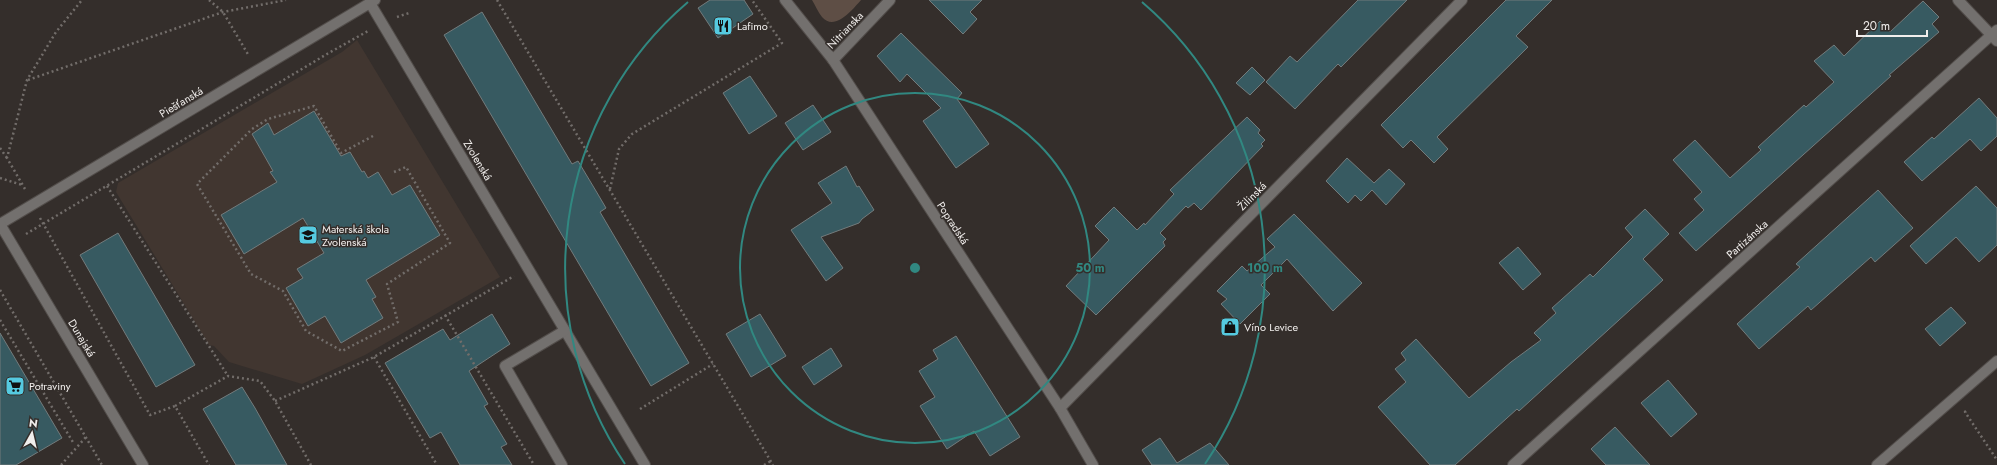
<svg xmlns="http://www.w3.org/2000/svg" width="1997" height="465" viewBox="0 0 1997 465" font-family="Jost,sans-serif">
  <rect width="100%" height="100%" fill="#342e2b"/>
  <path fill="#413630" d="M 357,40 L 500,277 L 365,355 L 302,384 L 229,362 L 214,346 L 209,345 L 116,192 L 118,183 L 342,52 Z"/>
  <path fill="#5e4e45" d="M 812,0 L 861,0 C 853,9 835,32 822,17 C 818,12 815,5 812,0 Z"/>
  <g fill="#375a61" stroke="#737b7c">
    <path d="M 710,0 L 744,0 L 753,14 L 718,38 L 698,8 Z"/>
    <path d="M 929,0 L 982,0 L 970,12 L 977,19 L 963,34 Z"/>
    <path d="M 1358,0 L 1407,0 L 1341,67 L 1338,64 L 1295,109 L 1266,82 L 1290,56 L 1297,62 Z"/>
    <path d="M 1506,0 L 1552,0 L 1516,36 L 1528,47 L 1437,137 L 1448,149 L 1434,163 L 1411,140 L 1403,148 L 1381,125 Z"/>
    <path d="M 1923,1 L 1939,17 L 1932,24 L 1939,32 L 1889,75 L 1891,76 L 1696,251 L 1679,233 L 1704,210 L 1694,199 L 1702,192 L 1673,160 L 1695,140 L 1730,178 L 1761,150 L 1758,147 L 1804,105 L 1806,107 L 1834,82 L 1814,61 L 1834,45 L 1844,56 L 1880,21 L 1890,32 Z"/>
    <path d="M 482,12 L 572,164 L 578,161 L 596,191 L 606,208 L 600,212 L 689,363 L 651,386 L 444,35 Z"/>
    <path d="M 901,33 L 962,93 L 957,99 L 989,144 L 956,168 L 923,121 L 941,108 L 907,74 L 900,82 L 877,56 Z"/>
    <path d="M 1252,67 L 1265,80 L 1250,95 L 1236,83 Z"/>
    <path d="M 750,76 L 777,116 L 749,134 L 723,93 Z"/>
    <path d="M 1979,98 L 1997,118 L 1997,136 L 1981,151 L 1970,139 L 1922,181 L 1904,162 L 1932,137 L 1934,139 Z"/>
    <path d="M 813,105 L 831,132 L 803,150 L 785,123 Z"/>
    <path d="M 314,111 L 341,156 L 350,152 L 362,172 L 364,171 L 368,178 L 378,172 L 392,195 L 410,185 L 440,235 L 366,280 L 376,297 L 372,299 L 383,318 L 341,343 L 325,316 L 308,326 L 286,288 L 303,278 L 297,269 L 324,253 L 303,218 L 244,254 L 221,215 L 277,182 L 270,172 L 273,171 L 252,134 L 268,123 L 274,135 Z"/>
    <path d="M 1247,117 L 1260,130 L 1258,133 L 1265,140 L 1261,144 L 1263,146 L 1201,210 L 1194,203 L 1188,208 L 1186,206 L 1160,233 L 1166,239 L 1163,242 L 1165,246 L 1096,315 L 1066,286 L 1109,240 L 1095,226 L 1114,207 L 1137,230 L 1144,223 L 1145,225 L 1174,194 L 1170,190 Z"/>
    <path d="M 1347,158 L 1374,183 L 1389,169 L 1405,184 L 1386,205 L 1372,190 L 1361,201 L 1355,195 L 1348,203 L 1326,181 Z"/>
    <path d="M 846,166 L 857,187 L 859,186 L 874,210 L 862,219 L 859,223 L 821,237 L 843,268 L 826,281 L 791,230 L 832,203 L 818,183 Z"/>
    <path d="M 1976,186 L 1997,208 L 1997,245 L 1979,262 L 1956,237 L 1926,264 L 1910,246 Z"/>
    <path d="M 1878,190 L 1913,228 L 1875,262 L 1871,257 L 1811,310 L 1808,306 L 1759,349 L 1737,324 L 1800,267 L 1796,264 Z"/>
    <path d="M 1645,209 L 1669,234 L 1643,259 L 1663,280 L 1542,390 L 1519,411 L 1517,409 L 1455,465 L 1430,465 L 1378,407 L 1406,382 L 1395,369 L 1406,360 L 1401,353 L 1416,339 L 1469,398 L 1511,362 L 1541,340 L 1534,333 L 1556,313 L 1552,308 L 1590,274 L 1593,277 L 1633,237 L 1625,228 Z"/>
    <path d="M 1294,214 L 1362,283 L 1333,311 L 1287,259 L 1261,285 L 1270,294 L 1240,324 L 1221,304 L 1227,299 L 1217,291 L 1242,266 L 1247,271 L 1275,247 L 1267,239 Z"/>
    <path d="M 118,233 L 195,365 L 156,387 L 80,255 Z"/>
    <path d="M 1518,247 L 1541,274 L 1523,290 L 1499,263 Z"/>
    <path d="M 1951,307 L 1966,323 L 1940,346 L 1925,329 Z"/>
    <path d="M 492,314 L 510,344 L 469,371 L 488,404 L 484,406 L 507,444 L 501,447 L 512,465 L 460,465 L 441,432 L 430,438 L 385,363 L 443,329 L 450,340 Z"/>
    <path d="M 760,314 L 786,356 L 751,377 L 726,334 Z"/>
    <path d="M 0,333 L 62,438 L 16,465 L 0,465 Z"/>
    <path d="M 956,336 L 1020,437 L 990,456 L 974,431 L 947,449 L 920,406 L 935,397 L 919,371 L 938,359 L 933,350 Z"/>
    <path d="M 831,348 L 842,366 L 814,385 L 802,367 Z"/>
    <path d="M 1668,380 L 1697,414 L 1671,437 L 1641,403 Z"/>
    <path d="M 242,387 L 255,408 L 287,465 L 236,465 L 203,409 Z"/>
    <path d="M 1615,427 L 1650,465 L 1606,465 L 1591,449 Z"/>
    <path d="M 1160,438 L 1177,463 L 1210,443 L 1229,465 L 1152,465 L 1142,450 Z"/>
  </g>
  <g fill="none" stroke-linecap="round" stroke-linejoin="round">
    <g stroke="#524d4a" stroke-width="12">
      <g id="minor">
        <path d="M 785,0 L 833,60 L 1060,408 L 1093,465"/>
        <path d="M 1958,0 L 1997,41"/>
        <path d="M 370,3 L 645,465"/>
        <path d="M 833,60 L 890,0"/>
        <path d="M 0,224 L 375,0"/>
        <path d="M 0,224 L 143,465"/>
        <path d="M 1060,408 L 1462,0"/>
        <path d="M 562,465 L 505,366 L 564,331"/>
        <path d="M 1513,465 L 1997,30"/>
        <path d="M 1877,465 L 1997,361"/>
      </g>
    </g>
    <g stroke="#726d6a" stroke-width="2.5" stroke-dasharray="2 3" stroke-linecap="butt">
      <path d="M 209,0 L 223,12 L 249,56"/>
      <path d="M 497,0 L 773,465"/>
      <path d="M 397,17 L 409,13"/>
      <path d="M 28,80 L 223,12 L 286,0"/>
      <path d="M 373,136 L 341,153 L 314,106 L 268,119 L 252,129 L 197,184 L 251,274 L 283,291 L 306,331 L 342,351 L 398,322 L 387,284 L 450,243 L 406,167 L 394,172"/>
      <path d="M 0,148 L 7,158"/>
      <path d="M 0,178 L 22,185"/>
      <path d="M 107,186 L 228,376"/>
      <path d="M 25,189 L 7,158 L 27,80 L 56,32 L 82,0"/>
      <path d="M 610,189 L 619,149 L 632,134 L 782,43 L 752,0"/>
      <path d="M 40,218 L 150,415 L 175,406 L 209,465"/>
      <path d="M 26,234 L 327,54 L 368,31"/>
      <path d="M 0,290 L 102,465"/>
      <path d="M 445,315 L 534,465"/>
      <path d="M 0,320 L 74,444"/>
      <path d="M 374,357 L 437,465"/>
      <path d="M 275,401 L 374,357 L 514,276"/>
      <path d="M 175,406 L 228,376 L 260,381 L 275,401 L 311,465"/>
      <path d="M 640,409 L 713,364"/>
      <path d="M 1966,411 L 1965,412 L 1997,460"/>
      <path d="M 61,465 L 86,437"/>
      <path d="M 764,465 L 771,461"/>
    </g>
    <use href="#minor" stroke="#73706e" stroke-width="10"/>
  </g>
  <g fill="none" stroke="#318881" stroke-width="2">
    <circle cx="915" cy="268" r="175"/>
    <path d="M625 464A350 350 0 0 1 688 2M1142 2A350 350 0 0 1 1205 464"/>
  </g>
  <defs>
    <g id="restaurant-square" transform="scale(1)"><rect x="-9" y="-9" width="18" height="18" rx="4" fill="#55cae0" stroke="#342e2b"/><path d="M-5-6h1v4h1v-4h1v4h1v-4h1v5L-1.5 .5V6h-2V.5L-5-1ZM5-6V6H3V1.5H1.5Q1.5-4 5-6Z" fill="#111"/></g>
    <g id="school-square" transform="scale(1)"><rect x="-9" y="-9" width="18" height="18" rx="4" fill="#55cae0" stroke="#342e2b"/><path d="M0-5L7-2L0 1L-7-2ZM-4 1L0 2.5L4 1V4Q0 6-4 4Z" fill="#111"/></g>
    <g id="shop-square" transform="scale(1)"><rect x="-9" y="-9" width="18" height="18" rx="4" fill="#55cae0" stroke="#342e2b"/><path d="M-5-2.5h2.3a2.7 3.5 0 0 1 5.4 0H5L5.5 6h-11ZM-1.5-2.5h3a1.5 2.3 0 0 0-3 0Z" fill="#111"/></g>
    <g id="supermarket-square" transform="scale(1)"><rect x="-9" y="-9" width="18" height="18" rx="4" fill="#55cae0" stroke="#342e2b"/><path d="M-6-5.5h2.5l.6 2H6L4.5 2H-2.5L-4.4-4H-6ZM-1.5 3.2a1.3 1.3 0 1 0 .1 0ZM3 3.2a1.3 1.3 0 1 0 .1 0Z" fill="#111"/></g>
  </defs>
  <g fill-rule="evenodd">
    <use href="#restaurant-square" x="723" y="26"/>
    <use href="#school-square" x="308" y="235"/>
    <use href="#shop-square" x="1230" y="327"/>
    <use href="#supermarket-square" x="15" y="386"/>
  </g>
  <g text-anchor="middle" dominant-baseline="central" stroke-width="3" stroke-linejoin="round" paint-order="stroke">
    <g font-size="11" fill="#f1eeec" stroke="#342e2b" text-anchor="start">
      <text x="737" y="26">Lafimo</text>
      <text x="322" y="229">Materská škola<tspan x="322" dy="13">Zvolenská</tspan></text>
      <text x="1244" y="327">Víno Levice</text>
      <text x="29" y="386">Potraviny</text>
    </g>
    <g font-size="11" fill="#f1eeec" stroke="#342e2b">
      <text transform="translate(845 30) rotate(-46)">Nitrianska</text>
      <text transform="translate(181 102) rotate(-31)">Piešťanská</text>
      <text transform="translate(478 160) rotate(59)">Zvolenská</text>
      <text transform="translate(1252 196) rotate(-45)">Žilinská</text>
      <text transform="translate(953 223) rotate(57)">Popradská</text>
      <text transform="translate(1747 239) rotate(-42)">Partizánska</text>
      <text transform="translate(82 338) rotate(59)">Dunajská</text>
    </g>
  </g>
  <circle cx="915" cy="268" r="6" fill="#318881" stroke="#342e2b" stroke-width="2"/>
  <g font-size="12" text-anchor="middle" font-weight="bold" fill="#318881" stroke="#342e2b" stroke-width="3" stroke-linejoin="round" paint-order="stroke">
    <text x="1090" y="272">50 m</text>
    <text x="1265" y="272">100 m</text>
  </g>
  <g transform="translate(32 433) rotate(8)" stroke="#342e2b" stroke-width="3" paint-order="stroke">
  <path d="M0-3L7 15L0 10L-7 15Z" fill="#f1eeec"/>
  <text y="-6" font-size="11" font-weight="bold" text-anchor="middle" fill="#f1eeec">N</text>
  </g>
  <path d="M1857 30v6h70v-6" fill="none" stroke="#f1eeec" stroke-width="2"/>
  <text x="1863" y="30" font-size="12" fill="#f1eeec" stroke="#342e2b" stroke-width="3" paint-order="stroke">20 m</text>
</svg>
